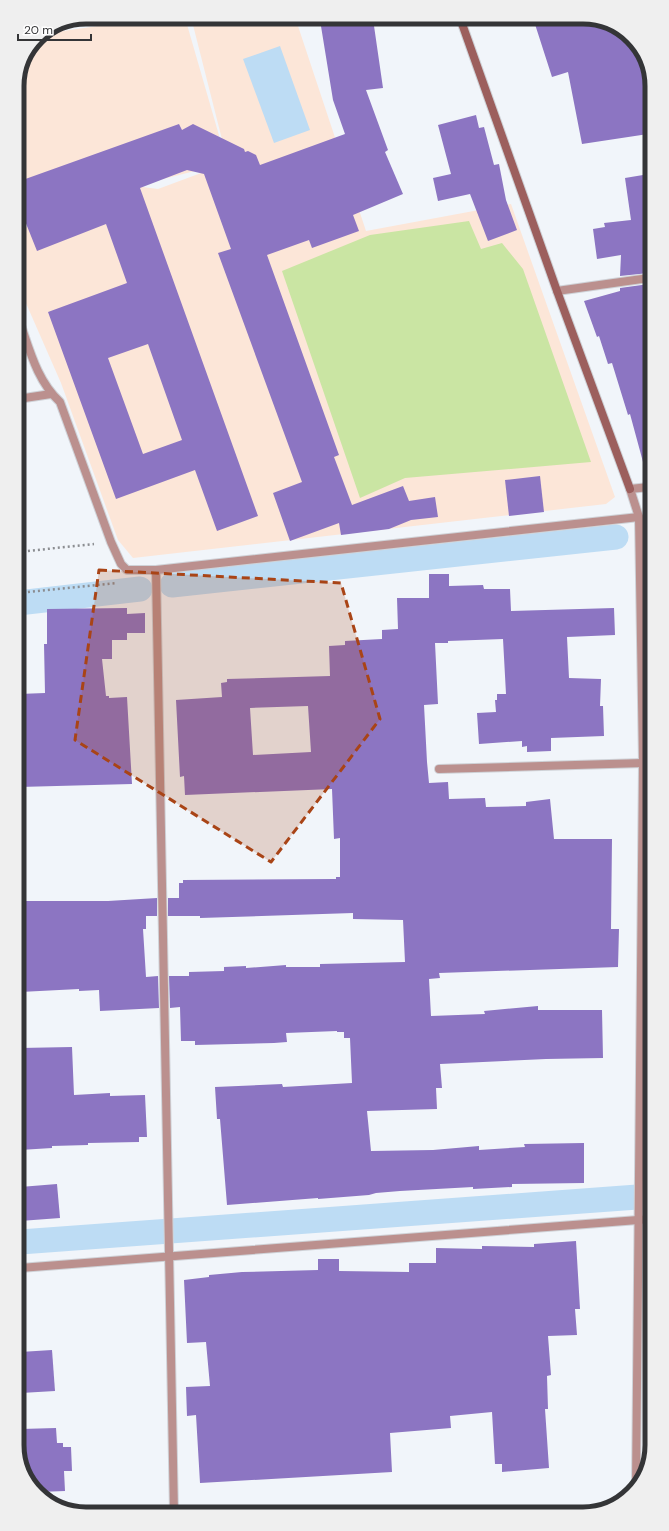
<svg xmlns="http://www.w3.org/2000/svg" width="669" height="1531" viewBox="0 0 669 1531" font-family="'DM Sans',sans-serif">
  <rect width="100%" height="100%" fill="#f1f5fa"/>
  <path fill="#fce6d8" d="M 296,20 L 366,231 L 511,204 L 615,497 L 606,504 L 133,558 L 118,540 L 61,383 L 18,285 L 18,231 L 103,194 L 17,215 L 17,82 L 37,37 L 42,34 L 126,22 L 186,21 L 227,163 L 135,186 L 158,189 L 228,163 L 192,21 Z"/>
  <path fill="#cae5a3" d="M 469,221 L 481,249 L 502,243 L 523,269 L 591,462 L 405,478 L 360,498 L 282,271 L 370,235 Z"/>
  <path fill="#bddcf4" d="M 280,46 L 310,130 L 274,143 L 243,59 Z"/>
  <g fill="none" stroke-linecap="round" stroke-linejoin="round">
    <g stroke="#bddcf4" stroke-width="25">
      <path d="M 172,585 L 616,537"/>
      <path d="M 18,603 L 140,589"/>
      <path d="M 20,1242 L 651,1196"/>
    </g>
  </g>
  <g fill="#8c75c2" fill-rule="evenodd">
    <path d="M 588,17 L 625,31 L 648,64 L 648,134 L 582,144 L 568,72 L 552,77 L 533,18 Z"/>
    <path d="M 373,19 L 383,88 L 366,90 L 388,150 L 385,152 L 403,194 L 353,215 L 359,231 L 312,248 L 309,240 L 267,255 L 339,455 L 334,457 L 352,505 L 403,486 L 409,501 L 435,497 L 438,517 L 411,520 L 389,529 L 341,535 L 339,523 L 290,541 L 273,493 L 302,482 L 218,253 L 231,249 L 204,174 L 187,170 L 140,188 L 258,516 L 217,531 L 195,470 L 116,499 L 48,312 L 127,283 L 106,224 L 37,251 L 23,216 L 17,217 L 17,182 L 179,124 L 182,130 L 193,124 L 244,149 L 245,152 L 248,151 L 256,155 L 260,165 L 345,134 L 333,100 L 320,20 ZM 148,344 L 182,440 L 143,454 L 108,358 Z"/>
    <path d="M 476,115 L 479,128 L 484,127 L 494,165 L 499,164 L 506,200 L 517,230 L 488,241 L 470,194 L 438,201 L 433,178 L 451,174 L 438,125 Z"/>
    <path d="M 649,174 L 649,273 L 620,276 L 621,255 L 597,259 L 593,229 L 605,227 L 604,223 L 631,220 L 625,178 Z"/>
    <path d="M 649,284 L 649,461 L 643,462 L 630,414 L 628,415 L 612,363 L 608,364 L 599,336 L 597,337 L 584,301 L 620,291 L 620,288 Z"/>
    <path d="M 540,476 L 544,512 L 509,516 L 505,480 Z"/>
    <path d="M 429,574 L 449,574 L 449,586 L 483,585 L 484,589 L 510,589 L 511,611 L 614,608 L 615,635 L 567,637 L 569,678 L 601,679 L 600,706 L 603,706 L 604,736 L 551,738 L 551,751 L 527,752 L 527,746 L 522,747 L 522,741 L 479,744 L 477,713 L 496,712 L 495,700 L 497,700 L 497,694 L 506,694 L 503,639 L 448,641 L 448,643 L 435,643 L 438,704 L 424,705 L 427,762 L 429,783 L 448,782 L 449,799 L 485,798 L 486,807 L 526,806 L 526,802 L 550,799 L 554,839 L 612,839 L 611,929 L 619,929 L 618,967 L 439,973 L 440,978 L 429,979 L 431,1016 L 485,1014 L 484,1011 L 538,1006 L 538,1010 L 602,1010 L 603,1058 L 546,1059 L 440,1064 L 442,1088 L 436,1088 L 437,1109 L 367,1111 L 371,1151 L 433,1150 L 479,1146 L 479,1150 L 525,1147 L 524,1144 L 584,1143 L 584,1183 L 512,1184 L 512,1187 L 473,1189 L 473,1187 L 400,1191 L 376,1193 L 369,1195 L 318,1199 L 318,1198 L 227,1205 L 220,1119 L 217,1119 L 215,1087 L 282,1084 L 283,1087 L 352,1083 L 350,1038 L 344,1038 L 344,1032 L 337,1032 L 337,1031 L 286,1033 L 287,1042 L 274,1043 L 195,1045 L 195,1041 L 181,1041 L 180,1007 L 170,1008 L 169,976 L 189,976 L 189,972 L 224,971 L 224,967 L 246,966 L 246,968 L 286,965 L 286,967 L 320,967 L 320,964 L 405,962 L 403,920 L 353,919 L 353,913 L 200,918 L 200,916 L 168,916 L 168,898 L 179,898 L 179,883 L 183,883 L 183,880 L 336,879 L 336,877 L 340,877 L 340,838 L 334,839 L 332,789 L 185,795 L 184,776 L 180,777 L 176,700 L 222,697 L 221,683 L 227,682 L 227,679 L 330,676 L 329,646 L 345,645 L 345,641 L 382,639 L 382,630 L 398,629 L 397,598 L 429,598 ZM 308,706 L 311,752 L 253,755 L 250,708 Z"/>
    <path d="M 127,608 L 127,614 L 145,613 L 145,633 L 127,633 L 127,640 L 112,640 L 112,659 L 102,659 L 106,696 L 109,696 L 109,698 L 127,697 L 132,784 L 19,787 L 19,694 L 45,693 L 44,644 L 47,644 L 47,609 Z"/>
    <path d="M 157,898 L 157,916 L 146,916 L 146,929 L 143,929 L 146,977 L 158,976 L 159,1008 L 100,1011 L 99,990 L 79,991 L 79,989 L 20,992 L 19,960 L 23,959 L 21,901 L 108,901 Z"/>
    <path d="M 72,1047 L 74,1095 L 110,1093 L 110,1096 L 145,1095 L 147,1137 L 139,1137 L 139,1142 L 88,1143 L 88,1145 L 52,1146 L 52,1148 L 20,1150 L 20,1048 Z"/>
    <path d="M 57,1184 L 60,1218 L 20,1221 L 20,1187 Z"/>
    <path d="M 576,1241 L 580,1309 L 575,1309 L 577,1335 L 548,1336 L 551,1375 L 547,1376 L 548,1409 L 545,1409 L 549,1468 L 502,1472 L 502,1464 L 495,1464 L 492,1412 L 450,1416 L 451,1428 L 390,1433 L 392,1472 L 200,1483 L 196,1415 L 187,1416 L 186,1387 L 210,1386 L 206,1342 L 187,1343 L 184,1280 L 209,1277 L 209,1275 L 242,1272 L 318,1270 L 318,1259 L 339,1259 L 339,1271 L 409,1272 L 409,1263 L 436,1263 L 436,1248 L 482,1249 L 482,1246 L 534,1247 L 534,1244 Z"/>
    <path d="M 52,1350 L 55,1391 L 21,1393 L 20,1352 Z"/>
    <path d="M 56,1428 L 57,1443 L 63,1443 L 63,1447 L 71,1447 L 72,1471 L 64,1471 L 65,1491 L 39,1492 L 21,1467 L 21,1429 Z"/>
  </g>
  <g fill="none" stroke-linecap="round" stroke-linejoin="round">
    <g stroke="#cfd2d7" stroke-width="10">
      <g id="street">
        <path d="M 557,291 L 649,278"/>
        <path d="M 18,317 C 29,347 36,380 60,402 L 111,542 L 121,564 L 127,570 L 156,570 L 639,517"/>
        <path d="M 18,399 L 51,394"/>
        <path d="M 156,570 L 174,1513"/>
        <path d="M 439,769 L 643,763"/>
        <path d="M 20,1268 L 651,1219"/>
        <path d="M 636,1487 L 643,763 L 639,517 L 630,489 L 649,487"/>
      </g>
    </g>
    <g stroke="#cfd2d7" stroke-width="10">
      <path id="secondary" d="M 460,18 L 557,291 L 630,489"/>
    </g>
    <g stroke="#8b8d91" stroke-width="2.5" stroke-dasharray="2 3" stroke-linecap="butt">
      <path d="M 18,552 L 94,544"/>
      <path d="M 18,593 L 117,583"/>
    </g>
    <use href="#street" stroke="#bb908e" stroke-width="8"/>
    <use href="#secondary" stroke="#9c5f5d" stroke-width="8"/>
  </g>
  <path fill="#a94416" fill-opacity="0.2" stroke="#a94416" stroke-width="3" stroke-dasharray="8 5" stroke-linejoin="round" d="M 99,570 L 341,583 L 380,719 L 271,862 L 75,740 Z"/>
  <path d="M0 0H669V1531H0ZM86 24H583A62 62 0 0 1 645 86V1445A62 62 0 0 1 583 1507H86A62 62 0 0 1 24 1445V86A62 62 0 0 1 86 24Z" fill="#efefef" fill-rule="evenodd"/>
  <path fill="none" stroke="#343537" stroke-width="5" d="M86 24H583A62 62 0 0 1 645 86V1445A62 62 0 0 1 583 1507H86A62 62 0 0 1 24 1445V86A62 62 0 0 1 86 24Z"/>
  <path d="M18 34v6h73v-6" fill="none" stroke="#343537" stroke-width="2"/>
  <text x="24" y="34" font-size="12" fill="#343537" stroke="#ffffff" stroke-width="3" paint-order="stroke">20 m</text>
</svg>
